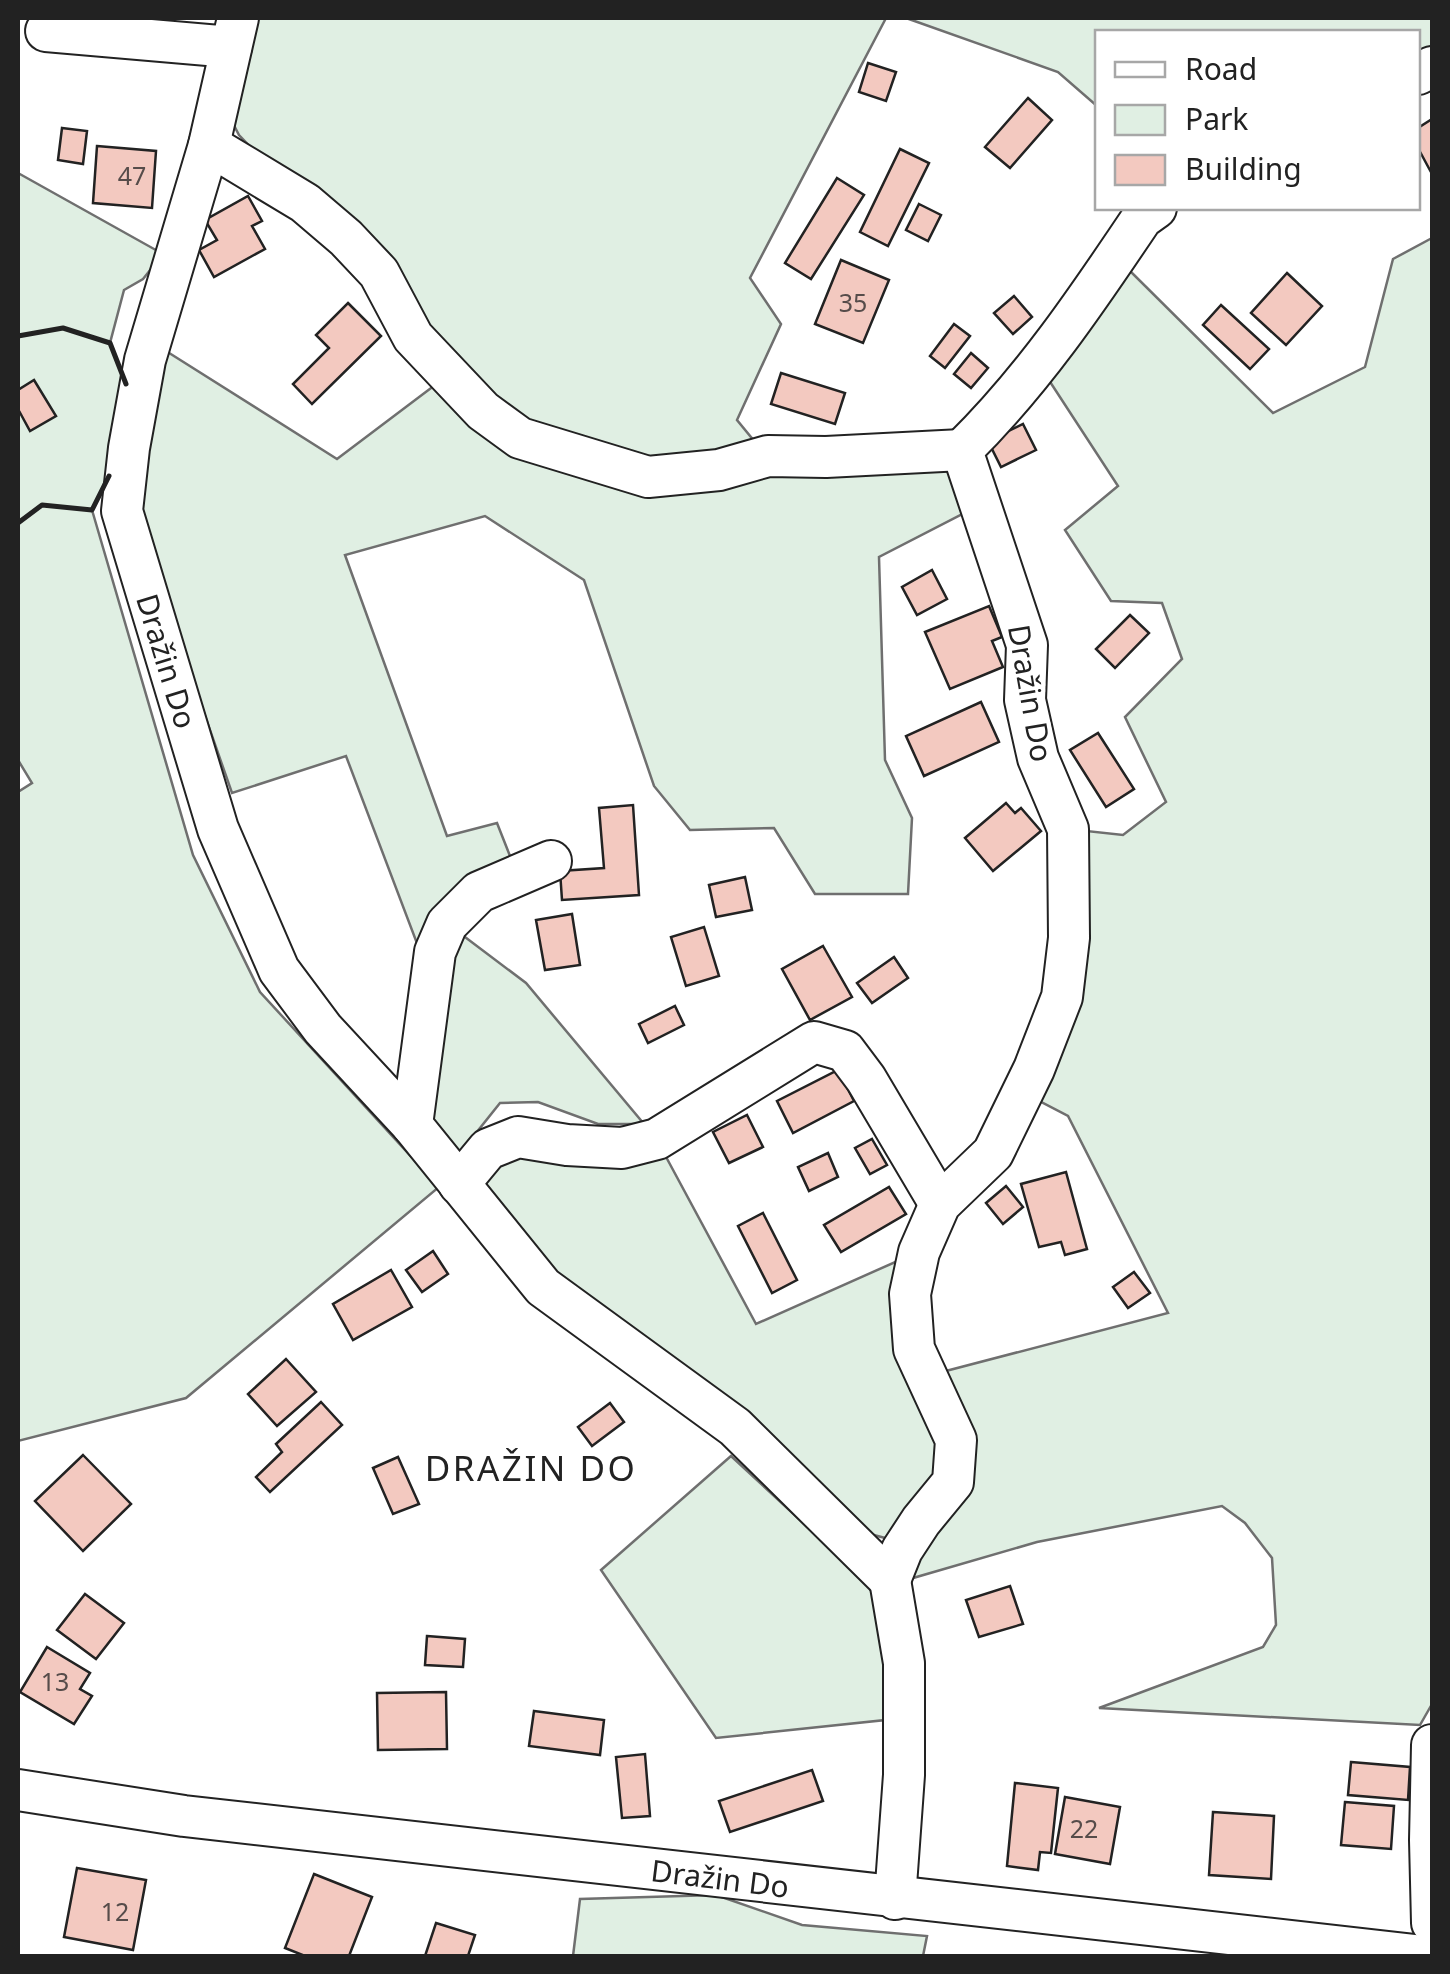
<svg xmlns="http://www.w3.org/2000/svg" width="1450" height="1974" viewBox="0 0 1450 1974" font-family="'Noto Sans',sans-serif">
  <rect width="100%" height="100%" fill="#fff"/>
  <g fill="#e0efe3" stroke="#6f6f6f" stroke-width="2.5">
    <path d="M 250,18 L 886,18 L 750,278 L 781,324 L 737,420 L 764,453 L 648,474 L 522,432 L 239,135 L 227,112 Z"/>
    <path d="M 906,18 L 1432,18 L 1432,46 L 1418,52 L 1418,32 L 1098,32 L 1097,106 L 1058,72 Z"/>
    <path d="M 18,173 L 163,254 L 143,279 L 124,290 L 110,343 L 126,385 L 118,459 L 92,510 L 193,855 L 260,992 L 439,1187 L 186,1398 L 18,1441 L 18,792 L 32,783 L 18,760 Z"/>
    <path d="M 1432,238 L 1432,1704 L 1420,1725 L 1099,1708 L 1263,1647 L 1276,1625 L 1272,1558 L 1245,1523 L 1222,1506 L 1037,1542 L 913,1578 L 912,1559 L 954,1500 L 942,1372 L 1168,1313 L 1068,1116 L 1026,1094 L 1087,831 L 1123,835 L 1166,802 L 1125,717 L 1182,659 L 1162,603 L 1111,601 L 1065,530 L 1118,486 L 1041,368 L 1118,259 L 1273,413 L 1365,367 L 1393,259 Z"/>
    <path d="M 166,351 L 337,459 L 443,379 L 583,462 L 960,453 L 976,507 L 879,557 L 885,760 L 912,818 L 908,894 L 815,894 L 774,828 L 690,830 L 654,786 L 584,580 L 485,516 L 345,555 L 447,836 L 497,823 L 510,856 L 449,895 L 418,946 L 346,756 L 232,793 L 152,564 L 138,503 Z"/>
    <path d="M 457,931 L 526,983 L 644,1124 L 598,1124 L 538,1102 L 500,1103 L 460,1153 L 428,1119 Z"/>
    <path d="M 665,1155 L 756,1324 L 902,1259 L 946,1459 L 889,1539 L 870,1534 L 544,1268 L 482,1180 L 509,1156 Z"/>
    <path d="M 731,1456 L 869,1584 L 888,1638 L 885,1720 L 716,1738 L 601,1570 Z"/>
    <path d="M 716,1895 L 802,1925 L 927,1936 L 923,1956 L 573,1956 L 580,1899 Z"/>
  </g>
  <g fill="#f3c9c0" stroke="#222" stroke-width="2.5">
    <path d="M 868,63 L 896,72 L 886,101 L 859,92 Z"/>
    <path d="M 1028,98 L 1052,120 L 1010,168 L 985,147 Z"/>
    <path d="M 1432,119 L 1432,174 L 1418,148 L 1418,128 Z"/>
    <path d="M 62,128 L 87,131 L 83,164 L 58,160 Z"/>
    <path d="M 97,146 L 156,151 L 152,208 L 93,203 Z"/>
    <path d="M 900,149 L 929,163 L 888,246 L 860,232 Z"/>
    <path d="M 837,178 L 864,195 L 811,279 L 785,263 Z"/>
    <path d="M 248,196 L 262,221 L 252,226 L 265,249 L 214,277 L 199,250 L 217,240 L 205,220 Z"/>
    <path d="M 919,204 L 941,215 L 928,241 L 906,230 Z"/>
    <path d="M 841,260 L 889,280 L 863,343 L 815,324 Z"/>
    <path d="M 1287,273 L 1322,306 L 1286,345 L 1251,313 Z"/>
    <path d="M 1014,296 L 1032,317 L 1013,334 L 994,313 Z"/>
    <path d="M 348,303 L 381,336 L 312,404 L 293,384 L 329,348 L 316,335 Z"/>
    <path d="M 1221,305 L 1269,349 L 1250,369 L 1203,325 Z"/>
    <path d="M 954,324 L 970,336 L 945,368 L 930,356 Z"/>
    <path d="M 971,353 L 988,368 L 971,388 L 954,374 Z"/>
    <path d="M 781,373 L 845,393 L 835,424 L 771,404 Z"/>
    <path d="M 34,380 L 56,416 L 30,431 L 18,409 L 18,390 Z"/>
    <path d="M 1023,424 L 1036,450 L 1001,467 L 988,441 Z"/>
    <path d="M 932,570 L 947,599 L 917,615 L 902,587 Z"/>
    <path d="M 989,606 L 1002,637 L 992,641 L 1003,667 L 950,689 L 925,632 Z"/>
    <path d="M 1130,615 L 1149,633 L 1115,668 L 1096,649 Z"/>
    <path d="M 981,702 L 999,742 L 924,776 L 906,736 Z"/>
    <path d="M 1098,733 L 1134,789 L 1106,807 L 1070,750 Z"/>
    <path d="M 1006,803 L 1015,813 L 1021,808 L 1041,831 L 993,871 L 965,838 Z"/>
    <path d="M 633,805 L 639,895 L 562,900 L 560,871 L 604,868 L 599,808 Z"/>
    <path d="M 745,877 L 752,910 L 716,917 L 709,885 Z"/>
    <path d="M 572,914 L 580,965 L 545,970 L 536,920 Z"/>
    <path d="M 704,927 L 719,976 L 686,986 L 671,937 Z"/>
    <path d="M 823,946 L 852,997 L 810,1020 L 782,969 Z"/>
    <path d="M 894,957 L 908,978 L 872,1003 L 857,983 Z"/>
    <path d="M 675,1006 L 684,1025 L 648,1043 L 639,1024 Z"/>
    <path d="M 838,1070 L 854,1101 L 793,1133 L 777,1101 Z"/>
    <path d="M 747,1115 L 763,1147 L 729,1163 L 713,1132 Z"/>
    <path d="M 872,1139 L 887,1165 L 870,1174 L 855,1148 Z"/>
    <path d="M 828,1153 L 838,1177 L 809,1191 L 798,1167 Z"/>
    <path d="M 1066,1172 L 1087,1249 L 1065,1255 L 1061,1242 L 1039,1247 L 1021,1184 Z"/>
    <path d="M 1006,1186 L 1023,1207 L 1003,1224 L 986,1203 Z"/>
    <path d="M 889,1187 L 906,1214 L 841,1252 L 824,1225 Z"/>
    <path d="M 763,1213 L 797,1280 L 772,1293 L 738,1226 Z"/>
    <path d="M 433,1251 L 448,1274 L 422,1292 L 406,1270 Z"/>
    <path d="M 391,1270 L 412,1307 L 353,1340 L 333,1304 Z"/>
    <path d="M 1134,1272 L 1150,1293 L 1128,1308 L 1113,1287 Z"/>
    <path d="M 286,1359 L 316,1392 L 277,1426 L 248,1394 Z"/>
    <path d="M 321,1402 L 342,1425 L 270,1492 L 256,1477 L 282,1452 L 276,1444 Z"/>
    <path d="M 610,1403 L 624,1422 L 592,1446 L 578,1427 Z"/>
    <path d="M 83,1455 L 131,1504 L 83,1551 L 35,1501 Z"/>
    <path d="M 398,1457 L 419,1504 L 393,1514 L 373,1468 Z"/>
    <path d="M 1010,1586 L 1023,1624 L 979,1637 L 966,1600 Z"/>
    <path d="M 85,1594 L 124,1623 L 96,1659 L 57,1630 Z"/>
    <path d="M 427,1636 L 465,1639 L 463,1667 L 425,1665 Z"/>
    <path d="M 47,1647 L 90,1673 L 80,1689 L 92,1696 L 74,1724 L 20,1692 Z"/>
    <path d="M 446,1692 L 447,1749 L 378,1750 L 377,1693 Z"/>
    <path d="M 534,1711 L 604,1720 L 600,1755 L 529,1746 Z"/>
    <path d="M 645,1754 L 650,1816 L 622,1818 L 616,1757 Z"/>
    <path d="M 1351,1762 L 1410,1767 L 1408,1800 L 1348,1795 Z"/>
    <path d="M 812,1770 L 823,1801 L 730,1832 L 719,1801 Z"/>
    <path d="M 1015,1783 L 1058,1788 L 1051,1853 L 1040,1852 L 1038,1870 L 1007,1866 Z"/>
    <path d="M 1065,1797 L 1120,1807 L 1110,1864 L 1055,1854 Z"/>
    <path d="M 1345,1802 L 1394,1806 L 1391,1849 L 1341,1845 Z"/>
    <path d="M 1213,1812 L 1274,1816 L 1271,1879 L 1209,1875 Z"/>
    <path d="M 77,1868 L 146,1880 L 133,1950 L 64,1937 Z"/>
    <path d="M 314,1874 L 372,1897 L 349,1956 L 305,1956 L 285,1948 Z"/>
    <path d="M 436,1923 L 475,1935 L 468,1956 L 425,1956 Z"/>
  </g>
  <g fill="none" stroke-linecap="round" stroke-linejoin="round">
    <g stroke="#222" stroke-width="44">
      <g id="minor">
        <path d="M 238,18 L 209,145 L 145,360 L 129,448 L 122,511 L 218,829 L 279,970 L 323,1029 L 412,1125 L 543,1287 L 735,1427 L 890,1580"/>
        <path d="M 46,31 L 231,47"/>
        <path d="M 1418,74 L 1432,67"/>
        <path d="M 209,145 L 305,203 L 346,238 L 379,273 L 413,337 L 483,411 L 520,438 L 648,477 L 719,470 L 768,456 L 826,457 L 962,450"/>
        <path d="M 412,1125 L 435,952 L 447,924 L 479,892 L 551,861"/>
        <path d="M 459,1184 L 488,1149 L 518,1137 L 567,1145 L 622,1148 L 657,1139 L 814,1042 L 845,1051 L 866,1079 L 940,1204"/>
        <path d="M 890,1580 L 902,1550 L 921,1521 L 953,1482 L 956,1440 L 914,1349 L 910,1294 L 919,1252 L 940,1204 L 993,1153 L 1034,1069 L 1062,997 L 1069,938 L 1068,829 L 1038,758 L 1025,700 L 1027,645 L 962,450 C 1033,380 1087,300 1142,218 L 1156,208"/>
        <path d="M 890,1580 L 904,1663 L 904,1775 L 895,1899"/>
        <path d="M 1432,1745 L 1430,1840 L 1432,1923"/>
        <path d="M 18,1790 L 184,1816 L 1424,1956"/>
      </g>
    </g>
    <use href="#minor" stroke="#fff" stroke-width="40"/>
    <g stroke="#222" stroke-width="5">
      <path d="M 18,336 L 63,328 L 110,343 L 126,384"/>
      <path d="M 18,523 L 42,505 L 92,510 L 109,476"/>
    </g>
  </g>
  <g text-anchor="middle" dominant-baseline="central" stroke-width="8" stroke-linejoin="round" paint-order="stroke">
    <g font-size="25" fill="#564c4a">
      <text x="132" y="175">47</text>
      <text x="853" y="302">35</text>
      <text x="55" y="1681">13</text>
      <text x="1084" y="1828">22</text>
      <text x="115" y="1911">12</text>
    </g>
    <g font-size="30" fill="#222" stroke="#fff">
      <text transform="translate(167 661) rotate(73)">Dražin Do</text>
      <text transform="translate(1031 693) rotate(80)">Dražin Do</text>
      <text transform="translate(720 1878) rotate(7)">Dražin Do</text>
    </g>
    <g font-size="35" letter-spacing="2.5" fill="#222" stroke="#fff">
      <text x="531" y="1467">DRAŽIN DO</text>
    </g>
  </g>
  <rect width="1450" height="1974" fill="none" stroke="#222222" stroke-width="40"/>
  <rect x="1095" y="30" width="325" height="180" fill="#ffffff" stroke="#a7a7a7" stroke-width="2.5"/>
  <rect x="1115" y="62" width="50" height="15" fill="#ffffff" stroke="#a7a7a7" stroke-width="2.5"/>
  <text x="1185" y="80" font-size="30" fill="#222222">Road</text>
  <rect x="1115" y="105" width="50" height="30" fill="#e0efe3" stroke="#a7a7a7" stroke-width="2.5"/>
  <text x="1185" y="130" font-size="30" fill="#222222">Park</text>
  <rect x="1115" y="155" width="50" height="30" fill="#f3c9c0" stroke="#a7a7a7" stroke-width="2.5"/>
  <text x="1185" y="180" font-size="30" fill="#222222">Building</text>
</svg>
